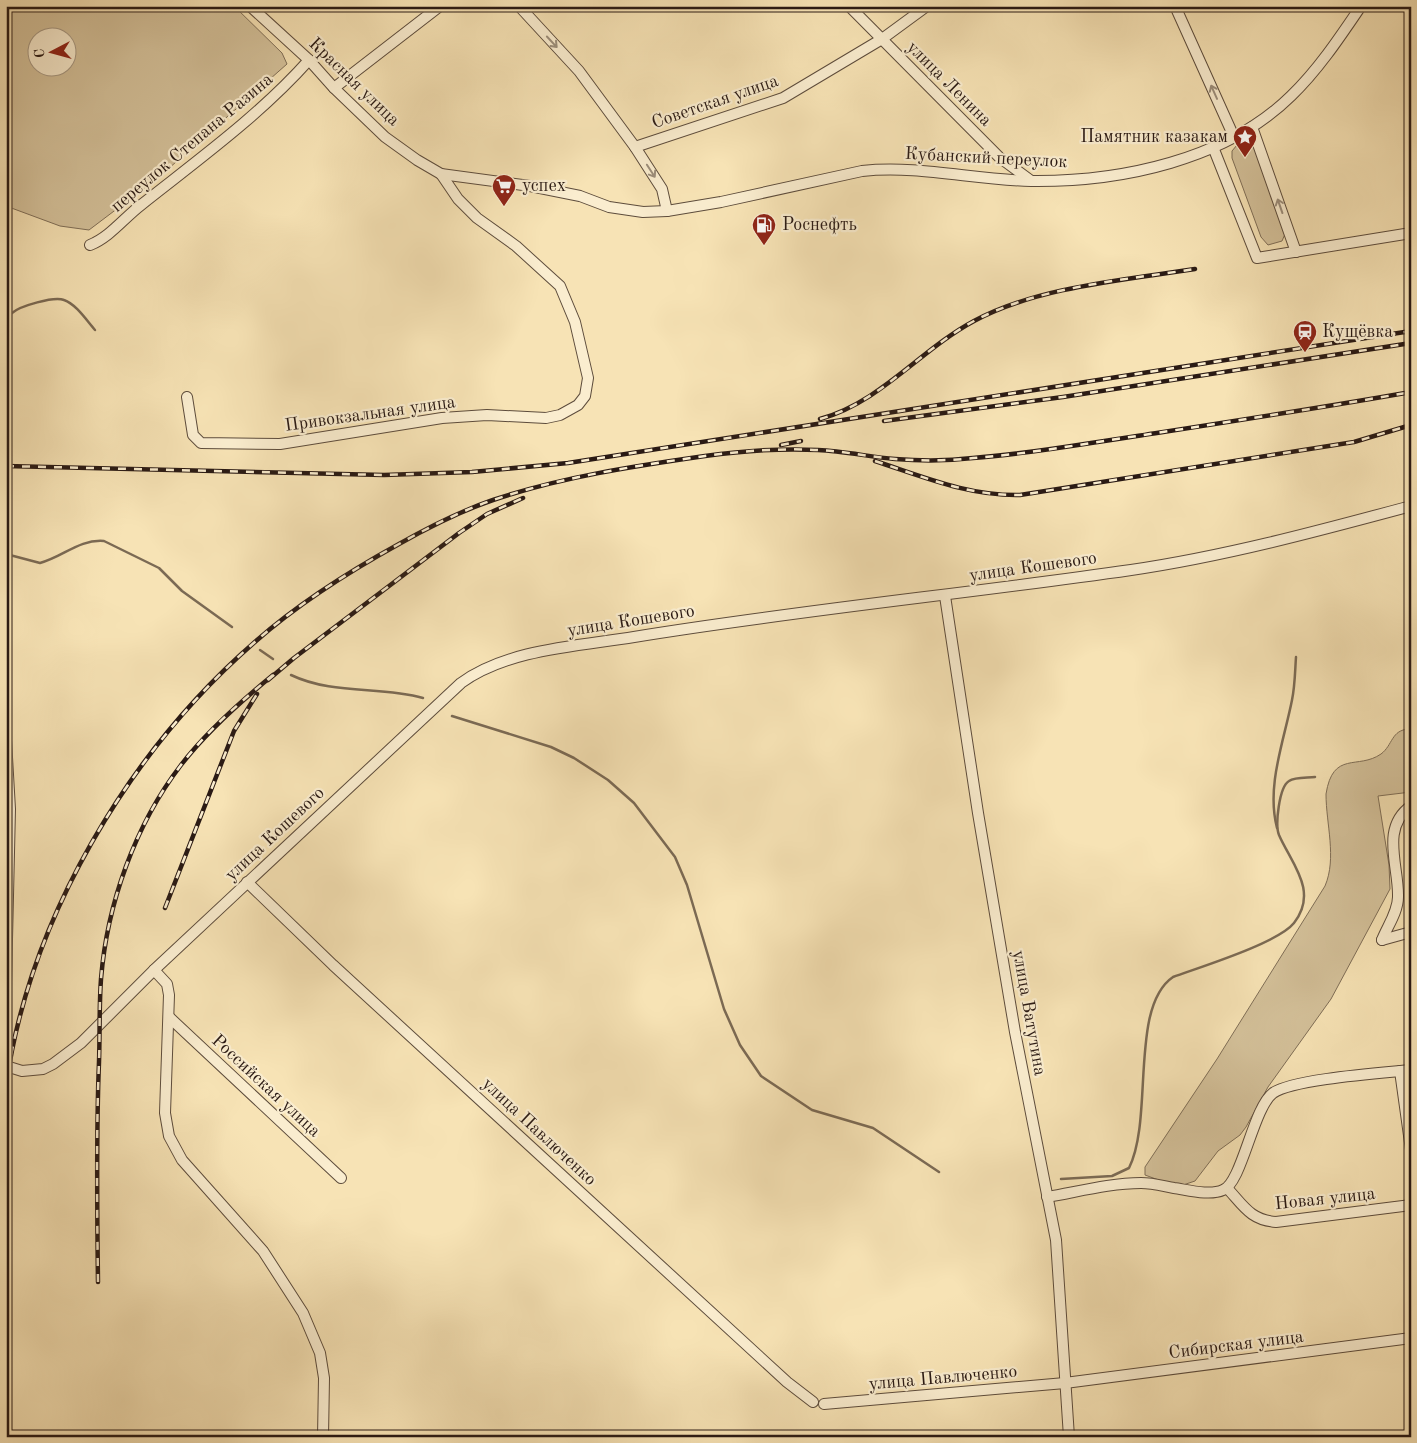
<svg xmlns="http://www.w3.org/2000/svg" width="1417" height="1443" viewBox="0 0 1417 1443" font-family="'Old Standard TT',serif">
  <rect width="100%" height="100%" fill="#f7e3b5"/>
  <filter id="stains"><feTurbulence type="fractalNoise" baseFrequency=".004" numOctaves="4"/><feColorMatrix values="0 0 0 0 .2 0 0 0 0 .09 0 0 0 0 .02 0 0 0 .5 -.17"/></filter>
  <radialGradient id="worn" r=".72"><stop offset=".6" stop-color="#630" stop-opacity="0"/><stop offset="1" stop-color="#630" stop-opacity=".3"/></radialGradient>
  <g fill="#d4c19a" stroke="#7f6e57" fill-rule="evenodd">
    <path d="M 6,6 L 234,6 L 282,53 L 287,64 L 159,177 L 89,230 L 60,226 L 6,206 ZM 38,38 L 68,38 L 68,68 L 38,68 Z"/>
    <path d="M 1246,142 L 1254,147 L 1285,234 L 1282,241 L 1268,245 L 1261,237 L 1232,158 L 1232,151 L 1237,145 Z"/>
    <path d="M 1409,729 L 1411,792 L 1378,796 L 1389,865 L 1390,889 L 1331,999 L 1268,1087 L 1246,1127 L 1240,1135 L 1218,1151 L 1195,1181 L 1183,1185 L 1164,1182 L 1145,1175 L 1145,1167 L 1217,1059 L 1325,886 C 1337,858 1326,824 1326,794 C 1333,750 1358,770 1381,754 C 1393,745 1391,730 1409,729 Z"/>
  </g>
  <g fill="none" stroke-linecap="round" stroke-linejoin="round">
    <g stroke="#7b6a54" stroke-width="2.5">
      <path d="M 6,323 C 8,320 9,315 12,313 C 20,306 54,296 64,300 C 76,304 87,321 95,330"/>
      <path d="M 6,554 L 40,563 C 63,557 79,539 104,541 L 159,568 L 182,591 L 232,627"/>
      <path d="M 260,650 L 273,659"/>
      <path d="M 291,675 C 333,695 380,686 423,698"/>
      <path d="M 452,716 L 551,747 L 574,758 L 608,780 L 634,803 L 675,857 L 687,885 L 724,1009 L 740,1045 L 761,1076 L 812,1110 L 873,1128 L 939,1172"/>
      <path d="M 1277,828 C 1266,786 1284,741 1292,700 C 1295,686 1295,671 1296,657"/>
      <path d="M 1061,1179 L 1112,1176 L 1129,1168 C 1154,1118 1129,1007 1173,977 C 1200,967 1278,943 1294,923 C 1319,891 1291,863 1279,835 C 1275,825 1279,787 1289,781 C 1295,777 1307,778 1315,777"/>
    </g>
    <g stroke="#5d4c3c" stroke-width="12">
      <g id="minor">
        <path d="M 250,6 L 309,60 L 334,88 L 385,137 L 417,160 L 441,174 L 530,186 L 580,196 L 609,207 L 643,212 L 667,211 L 721,202 L 862,171 C 919,165 974,180 1031,181 C 1121,182 1226,160 1291,96 C 1318,70 1340,37 1361,6"/>
        <path d="M 519,6 L 579,71 L 635,147 L 662,189 L 667,211"/>
        <path d="M 849,6 L 999,157 L 1030,180"/>
        <path d="M 1175,6 L 1234,137"/>
        <path d="M 334,88 L 440,6"/>
        <path d="M 1252,127 L 1296,252"/>
        <path d="M 635,147 L 783,98 L 882,39 L 927,6"/>
        <path d="M 1213,147 L 1257,258 L 1411,233"/>
        <path d="M 90,245 C 110,237 124,218 141,205 C 199,159 260,115 309,60"/>
        <path d="M 187,397 L 193,435 L 201,443 L 280,444 L 442,418 L 487,415 L 546,418 L 560,415 L 578,405 L 585,396 L 588,378 L 575,322 L 560,286 L 516,246 L 477,218 L 458,199 L 441,174"/>
        <path d="M 945,596 L 978,813 L 1015,1032 L 1056,1240 L 1069,1437"/>
        <path d="M 6,740 L 10,809 L 6,982"/>
        <path d="M 247,882 L 333,965 L 787,1382 L 813,1402"/>
        <path d="M 1382,940 C 1387,927 1398,912 1398,897 C 1399,866 1380,828 1411,806"/>
        <path d="M 1382,940 L 1411,932"/>
        <path d="M 154,970 L 167,984 L 169,995 L 165,1113 L 169,1136 L 182,1160 L 263,1251 L 303,1313 L 320,1353 L 324,1378 L 323,1437"/>
        <path d="M 169,1017 L 341,1178"/>
        <path d="M 6,1066 L 22,1071 L 43,1069 L 53,1064 L 81,1043 L 154,970 L 461,683 C 508,649 578,646 634,637 C 799,610 965,594 1131,570 C 1226,556 1318,531 1411,506"/>
        <path d="M 1400,1071 L 1411,1150"/>
        <path d="M 1227,1188 C 1243,1205 1250,1220 1276,1222 L 1411,1205"/>
        <path d="M 1047,1197 C 1077,1192 1110,1183 1141,1183 C 1152,1183 1163,1186 1174,1188 C 1188,1190 1210,1196 1223,1190 C 1242,1183 1253,1108 1273,1093 C 1293,1079 1382,1073 1411,1070"/>
        <path d="M 824,1404 L 1065,1383 L 1411,1338"/>
      </g>
    </g>
    <use href="#minor" stroke="#faedcf" stroke-width="10"/>
    <g stroke="#2a1a14" stroke-width="4.5">
      <g id="rail">
        <path d="M 820,419 C 881,402 920,350 974,321 C 1037,287 1124,280 1195,269"/>
        <path d="M 884,421 L 1063,397 L 1411,343"/>
        <path d="M 781,445 L 801,441"/>
        <path d="M 875,461 C 924,477 968,496 1020,495 L 1354,442 L 1411,425"/>
        <path d="M 6,466 L 384,475 L 472,472 L 568,463 L 1411,331"/>
        <path d="M 268,680 L 294,658 L 459,533 L 487,514 L 523,498"/>
        <path d="M 165,908 L 234,731 L 257,694"/>
        <path d="M 6,1086 C 29,919 129,751 256,641 C 298,604 350,571 399,544 C 429,527 461,511 493,500 C 561,477 635,466 705,456 C 742,451 781,448 818,450 C 844,451 870,457 895,459 C 921,461 948,461 973,458 C 1028,454 1082,444 1137,436 C 1228,422 1320,408 1411,392"/>
        <path d="M 98,1282 C 97,1208 96,1135 99,1062 C 100,1034 99,1006 101,979 C 107,904 135,825 181,765 C 207,731 240,702 273,675"/>
      </g>
    </g>
    <use href="#rail" stroke="#faedcf" stroke-width="2.5" stroke-dasharray="8" stroke-linecap="butt"/>
  </g>
  <defs><path id="oneway-shaft" d="M-6 0H5M1.5-3L5.5 0L1.5 3" fill="none" stroke-width="1.6" stroke-linecap="round" stroke-linejoin="round" transform="scale(1.25)"/></defs>
  <g stroke="#9c8e7b">
    <use href="#oneway-shaft" transform="translate(552 42) rotate(47)"/>
    <use href="#oneway-shaft" transform="translate(1214 92) rotate(-114)"/>
    <use href="#oneway-shaft" transform="translate(651 171) rotate(57)"/>
    <use href="#oneway-shaft" transform="translate(1280 206) rotate(-109)"/>
  </g>
  <defs>
    <g id="sight-pin" transform="scale(1.25)"><path d="M0 17L-7.5 6A9.5 9.5 0 1 1 7.5 6Z" fill="#8f2418" stroke="#faedcf"/><path d="M0-6L1.8-2.2L6-1.7L2.9 1.2L3.7 5.4L0 3.3L-3.7 5.4L-2.9 1.2L-6-1.7L-1.8-2.2Z" fill="#fff"/></g>
    <g id="supermarket-pin" transform="scale(1.25)"><path d="M0 17L-7.5 6A9.5 9.5 0 1 1 7.5 6Z" fill="#8f2418" stroke="#faedcf"/><path d="M-6-5.5h2.5l.6 2H6L4.5 2H-2.5L-4.4-4H-6ZM-1.5 3.2a1.3 1.3 0 1 0 .1 0ZM3 3.2a1.3 1.3 0 1 0 .1 0Z" fill="#fff"/></g>
    <g id="fuel-pin" transform="scale(1.25)"><path d="M0 17L-7.5 6A9.5 9.5 0 1 1 7.5 6Z" fill="#8f2418" stroke="#faedcf"/><path d="M-5.5-6h7V0h2V4h1.3V-2.5L3-4.5l.8-.8L6-3V5H2.5V1h-1V6h-7ZM-4.2-4.7v3.2H.2V-4.7Z" fill="#fff"/></g>
    <g id="station-pin" transform="scale(1.25)"><path d="M0 17L-7.5 6A9.5 9.5 0 1 1 7.5 6Z" fill="#8f2418" stroke="#faedcf"/><path d="M-3-6H3Q5-6 5-4V2Q5 4 3 4L4.5 6H3L1.5 4h-3L-3 6H-4.5L-3 4Q-5 4-5 2V-4Q-5-6-3-6ZM-3.5-4v3h7v-3ZM-3.5 1v1.5H-2V1ZM2 1v1.5H3.5V1Z" fill="#fff"/></g>
  </defs>
  <g fill-rule="evenodd">
    <use href="#sight-pin" x="1245" y="137"/>
    <use href="#supermarket-pin" x="504" y="186"/>
    <use href="#fuel-pin" x="764" y="225"/>
    <use href="#station-pin" x="1305" y="332"/>
  </g>
  <g text-anchor="middle" dominant-baseline="central" stroke-width="4.5" stroke-linejoin="round" paint-order="stroke">
    <g font-size="18" fill="#2a1a14" stroke="#faedcf">
      <text transform="translate(354 82) rotate(44)">Красная улица</text>
      <text transform="translate(949 84) rotate(45)">улица Ленина</text>
      <text transform="translate(715 102) rotate(-19)">Советская улица</text>
      <text transform="translate(192 143) rotate(-40)">переулок Степана Разина</text>
      <text transform="translate(986 158) rotate(3)">Кубанский переулок</text>
      <text transform="translate(370 414) rotate(-8)">Привокзальная улица</text>
      <text transform="translate(1033 567) rotate(-8)">улица Кошевого</text>
      <text transform="translate(631 621) rotate(-9)">улица Кошевого</text>
      <text transform="translate(275 834) rotate(-43)">улица Кошевого</text>
      <text transform="translate(1029 1013) rotate(80)">улица Ватутина</text>
      <text transform="translate(266 1086) rotate(43)">Российская улица</text>
      <text transform="translate(539 1132) rotate(43)">улица Павлюченко</text>
      <text transform="translate(1325 1199) rotate(-6)">Новая улица</text>
      <text transform="translate(1236 1345) rotate(-7)">Сибирская улица</text>
      <text transform="translate(943 1378) rotate(-5)">улица Павлюченко</text>
    </g>
    <g font-size="18" fill="#2a1a14" stroke="#faedcf" text-anchor="start">
      <text x="1228" y="137" text-anchor="end">Памятник казакам</text>
      <text x="522" y="186">успех</text>
      <text x="782" y="225">Роснефть</text>
      <text x="1322" y="332">Кущёвка</text>
    </g>
  </g>
  <rect width="1417" height="1443" fill="none" stroke="#f7e3b5" stroke-width="25"/>
  <rect x="8" y="8" width="1402" height="1428" fill="none" stroke="#2a1a14" stroke-width="2.5"/>
  <rect x="12" y="12" width="1392" height="1418" fill="none" stroke="#2a1a14"/>
  <g transform="translate(52 52) rotate(264)"><circle r="24" fill="#faedcf" stroke="#a79984"/>
  <path d="M0-4L9 19L0 12L-9 19Z" fill="#8f2418"/>
  <text y="-8" font-size="14" font-weight="bold" text-anchor="middle" fill="#2a1a14">С</text>
  </g>
  <rect width="100%" height="100%" filter="url(#stains)"/>
  <rect width="100%" height="100%" fill="url(#worn)"/>
</svg>
